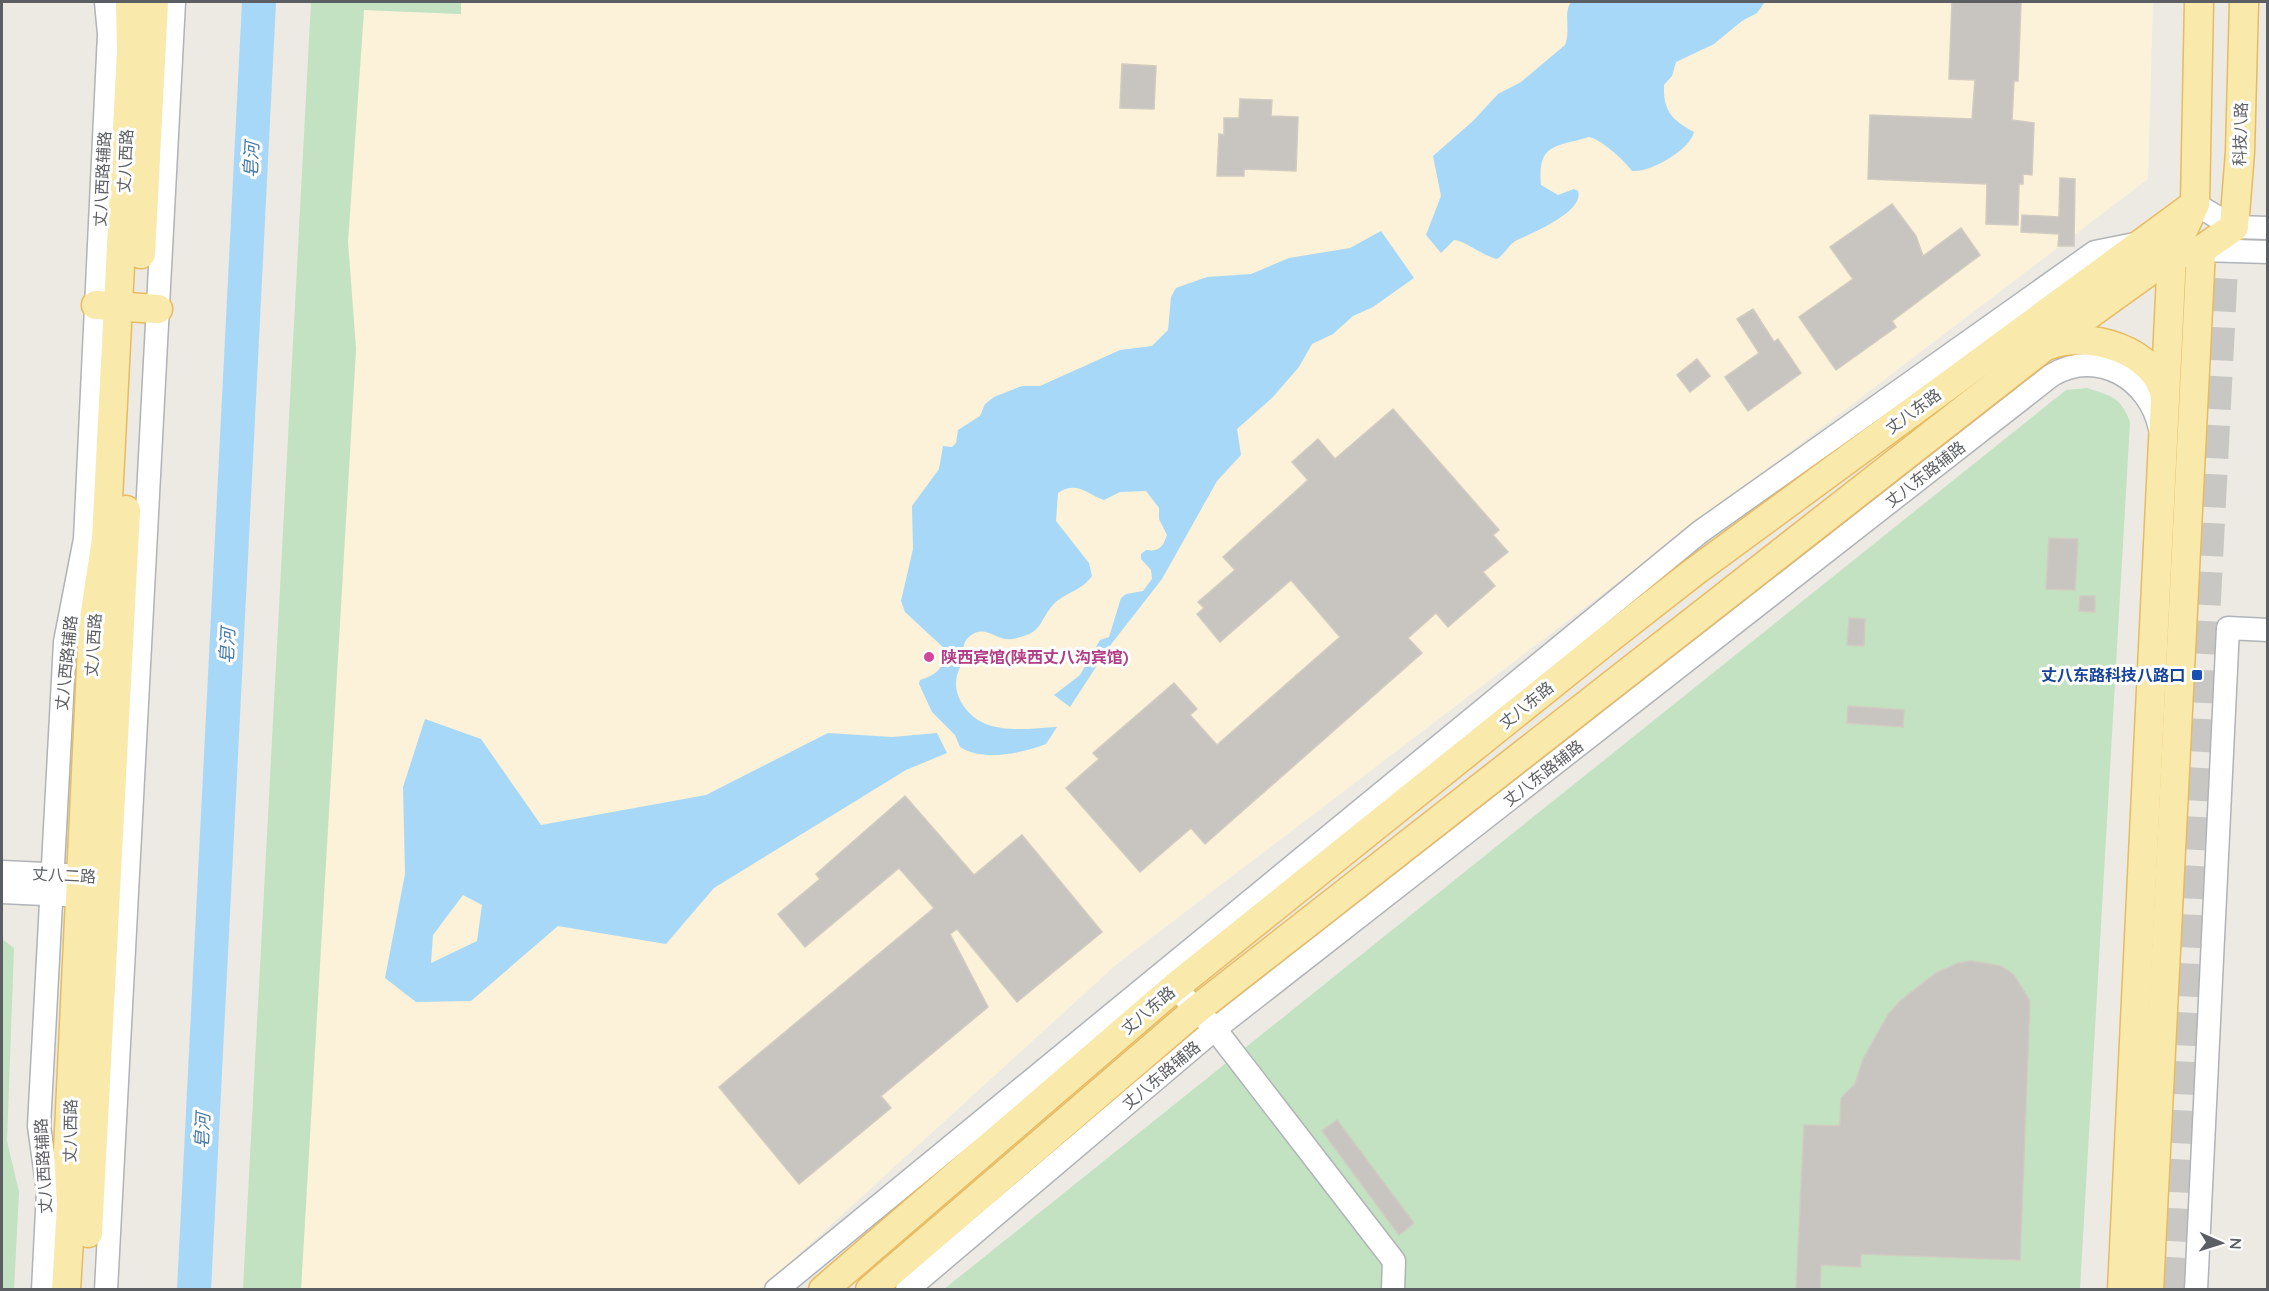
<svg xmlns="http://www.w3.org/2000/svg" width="2269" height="1291" viewBox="0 0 2269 1291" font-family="Quicksand,'Noto Sans SC',sans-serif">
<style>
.commercial{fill:#fbf2d9}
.green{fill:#c2e2c1}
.water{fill:#a7d8f8;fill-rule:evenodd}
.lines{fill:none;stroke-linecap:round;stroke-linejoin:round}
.river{stroke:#a7d8f8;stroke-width:34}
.building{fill:#c8c4c0;stroke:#d1cbc1;stroke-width:1.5}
.highway-tunnel{stroke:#c8c7c3;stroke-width:33;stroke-dasharray:33 16;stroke-linecap:butt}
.minor-casing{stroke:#b0b3b7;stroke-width:25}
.major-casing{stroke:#e7bb61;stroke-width:31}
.minor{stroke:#fff;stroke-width:22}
.major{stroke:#f9e9ab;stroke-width:28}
.hotel-dot{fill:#d1479c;stroke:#fff;stroke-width:2}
.transit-dot{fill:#1a4fb4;stroke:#fff;stroke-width:2}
.labels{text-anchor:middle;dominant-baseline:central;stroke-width:6;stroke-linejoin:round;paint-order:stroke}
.street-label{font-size:16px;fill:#5b5e62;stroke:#fff}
.hotel-label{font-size:16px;font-weight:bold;fill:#b23c85;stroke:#fff;text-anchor:start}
.transit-label{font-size:16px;font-weight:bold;fill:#164399;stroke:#fff;text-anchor:end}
.water-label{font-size:18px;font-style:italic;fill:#457aa9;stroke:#fff}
</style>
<rect width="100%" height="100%" fill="#eceae3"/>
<path class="commercial" d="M461 2H2153L2148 179 1117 964 800 1253 767 1289 301 1290 356 349 348 242 364 10 460 14Z"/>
<g class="green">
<path d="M311 2H461V14L364 10 348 242 356 349 301 1289H243Z"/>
<path d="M2087 388C2111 396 2121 397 2130 422L2080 1289 943 1290 2066 390Z"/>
<path d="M2 939 14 948 7 1141 19 1192 14 1290 2 1289Z"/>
</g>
<g class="water">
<path d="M1571 2H1765L1757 13 1742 21 1714 44 1676 62 1672 76 1664 85C1663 111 1672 120 1694 132 1690 150 1650 173 1632 171 1624 160 1602 140 1589 137 1556 147 1537 143 1541 185L1558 195 1574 189 1578 191C1585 211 1533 233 1517 240 1509 244 1505 254 1497 259 1483 256 1464 240 1454 240L1441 253 1426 235 1441 196 1433 156 1473 121 1498 94 1521 82 1565 45C1571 31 1563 13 1571 2Z"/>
<path d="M1381 231 1414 278 1373 307 1353 316 1333 334 1312 344 1299 367 1272 398 1237 429 1241 455 1217 481 1162 579 1109 647 1070 707 1054 695 1080 675 1100 640 1109 637 1121 598 1126 594 1143 591 1152 579 1151 570 1141 559V554L1146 550C1159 552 1163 547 1167 535L1159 519V508L1146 491 1120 492 1104 500C1087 494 1076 480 1058 493L1056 521 1089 563 1092 576C1082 591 1063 593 1052 606 1037 625 1043 633 1012 639 998 642 985 623 970 636 960 643 965 656 961 665 955 677 954 687 960 700 979 737 1022 729 1057 727L1046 744C1022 753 983 762 960 747L955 735 932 712 919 684 920 680C937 675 945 667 945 649L905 612 901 601 913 549 912 506 939 469 943 446 952 447 956 443 958 430 980 416 985 404 994 397 1022 386H1040L1120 350 1152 346 1168 330 1171 297 1176 288 1207 277 1251 274 1289 258 1350 248Z"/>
<path d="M425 719 481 739 541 825 706 795 828 733 892 737 937 733 947 753 906 770 714 888 666 944 558 926 471 1001 416 1002 385 978 405 874 403 787ZM463 895 482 905 477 941 431 963 433 935Z"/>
</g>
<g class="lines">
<path class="river" d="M194 1290 259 2"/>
</g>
<g class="building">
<path d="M1952 2H2021L2018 81H2014L2012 120 2034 123 2032 175 2023 174V184H2019L2018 225 1986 224 1987 184 1868 179 1870 115 1972 119 1975 80 1949 79Z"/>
<path d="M1122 64 1156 66 1154 109 1120 108Z"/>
<path d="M1240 99 1272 100 1271 116 1298 117 1296 171 1244 169V176H1217L1219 134 1224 135V118H1239Z"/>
<path d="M2060 178 2075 179 2074 246H2058L2059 234 2021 232 2022 215 2059 217Z"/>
<path d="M1892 204 1916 236 1923 256 1961 228 1980 255 1892 321 1896 327 1836 370 1799 317 1853 279 1830 247Z"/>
<path d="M1753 309 1774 342 1778 339 1801 373 1748 411 1725 377 1759 353 1737 319Z"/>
<path d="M1697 359 1710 376 1690 392 1677 375Z"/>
<path d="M1393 409 1499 530 1493 535 1508 552 1483 572 1495 586 1448 627 1436 613 1408 638 1422 653 1205 844 1191 828 1140 872 1066 788 1099 759 1093 753 1174 683 1197 709 1190 715 1217 745 1340 637 1291 580 1220 642 1197 614 1204 608 1198 602 1235 570 1223 557 1308 480 1292 462 1318 439 1335 459Z"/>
<path d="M2049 538 2078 539 2075 590 2046 589Z"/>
<path d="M2080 596H2095V612L2079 611Z"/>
<path d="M1849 618 1865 619 1864 646 1847 645Z"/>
<path d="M1848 706 1904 710 1903 727 1847 723Z"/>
<path d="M905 796 974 875 1022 835 1102 932 1017 1002 957 929 950 934 988 1007 881 1096 891 1108 799 1184 719 1087 934 908 899 868 805 947 778 914 820 879 816 874Z"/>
<path d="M1971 961 2001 966 2014 975 2030 1001 2020 1260 1861 1254V1267L1821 1265 1820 1290H1796L1804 1125 1840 1126 1841 1098 1855 1084 1863 1059 1888 1015 1900 1001 1936 973 1958 963Z"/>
<path d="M1337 1120 1414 1223 1399 1235 1322 1131Z"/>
</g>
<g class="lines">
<path class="highway-tunnel" d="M2169 1290 2224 219"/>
<defs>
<g id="minor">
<path d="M2195 204 2234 227 2268 228"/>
<path d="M2201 250 2268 252"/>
<path d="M2 872 66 875"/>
<path d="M2 892 66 895"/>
<path d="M1175 987 1215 1029 1394 1261 1393 1290"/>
<path d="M43 1290 48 1191 39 1126 65 642 85 539 109 34 106 2"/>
<path d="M106 1290 174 2"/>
<path d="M776 1290 1700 532 2095 252 2140 243"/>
<path d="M907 1290 1215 1029 2052 375C2098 348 2150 379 2160 429"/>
<path d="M2196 1290 2228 628 2268 630"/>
</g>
<g id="major">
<path d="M141 254 154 2"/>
<path d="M96 305 158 309"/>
<path d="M2049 345C2089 330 2156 350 2165 396"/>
<path d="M88 1233 126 510"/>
<path d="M66 1290 71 1205 68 1152 93 625 106 539 131 51 130 2"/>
<path d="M823 1290 1175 987 1611 637 1694 572 2195 204"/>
<path d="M870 1290 1196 1010 2044 347 2172 255 2201 250 2234 227 2240 152 2244 2"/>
<path d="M2122 1290 2172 255 2195 204 2199 2"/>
<path d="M2149 1290 2201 250"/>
</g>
</defs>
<use href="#minor" class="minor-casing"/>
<use href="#major" class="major-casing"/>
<use href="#minor" class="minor"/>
<use href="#major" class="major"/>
</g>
<circle class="hotel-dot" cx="929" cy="657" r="6"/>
<rect class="transit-dot" x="2191" y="669" width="12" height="12" rx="3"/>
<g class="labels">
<g class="street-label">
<text transform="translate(2240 134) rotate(-88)">科技八路</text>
<text transform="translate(125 161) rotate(-87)">丈八西路</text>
<text transform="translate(102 179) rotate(-87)">丈八西路辅路</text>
<text transform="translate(1913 411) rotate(-36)">丈八东路</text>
<text transform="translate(1925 474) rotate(-38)">丈八东路辅路</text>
<text transform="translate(93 645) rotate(-86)">丈八西路</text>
<text transform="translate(66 663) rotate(-84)">丈八西路辅路</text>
<text transform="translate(1526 705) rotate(-39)">丈八东路</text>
<text transform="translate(1543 773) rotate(-38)">丈八东路辅路</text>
<text transform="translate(64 875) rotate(3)">丈八二路</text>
<text transform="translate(1148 1010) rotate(-40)">丈八东路</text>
<text transform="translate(1161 1075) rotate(-40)">丈八东路辅路</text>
<text transform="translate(70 1131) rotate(-89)">丈八西路</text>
<text transform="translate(43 1166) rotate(-93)">丈八西路辅路</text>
</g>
<g class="hotel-label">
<text x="941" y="657">陕西宾馆(陕西丈八沟宾馆)</text>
</g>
<g class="transit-label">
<text x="2185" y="675">丈八东路科技八路口</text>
</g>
<g class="water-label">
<text transform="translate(251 160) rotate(-87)">皂河</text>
<text transform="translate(227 646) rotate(-87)">皂河</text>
<text transform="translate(202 1131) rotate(-87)">皂河</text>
</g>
</g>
<rect width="2269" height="1291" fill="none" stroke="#5b5e62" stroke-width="6"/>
<g transform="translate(2221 1243) rotate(93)" stroke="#ffffff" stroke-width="4.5" paint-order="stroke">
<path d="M0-4.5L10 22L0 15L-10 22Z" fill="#5b5e62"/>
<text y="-9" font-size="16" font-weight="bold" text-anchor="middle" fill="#5b5e62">N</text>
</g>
</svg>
